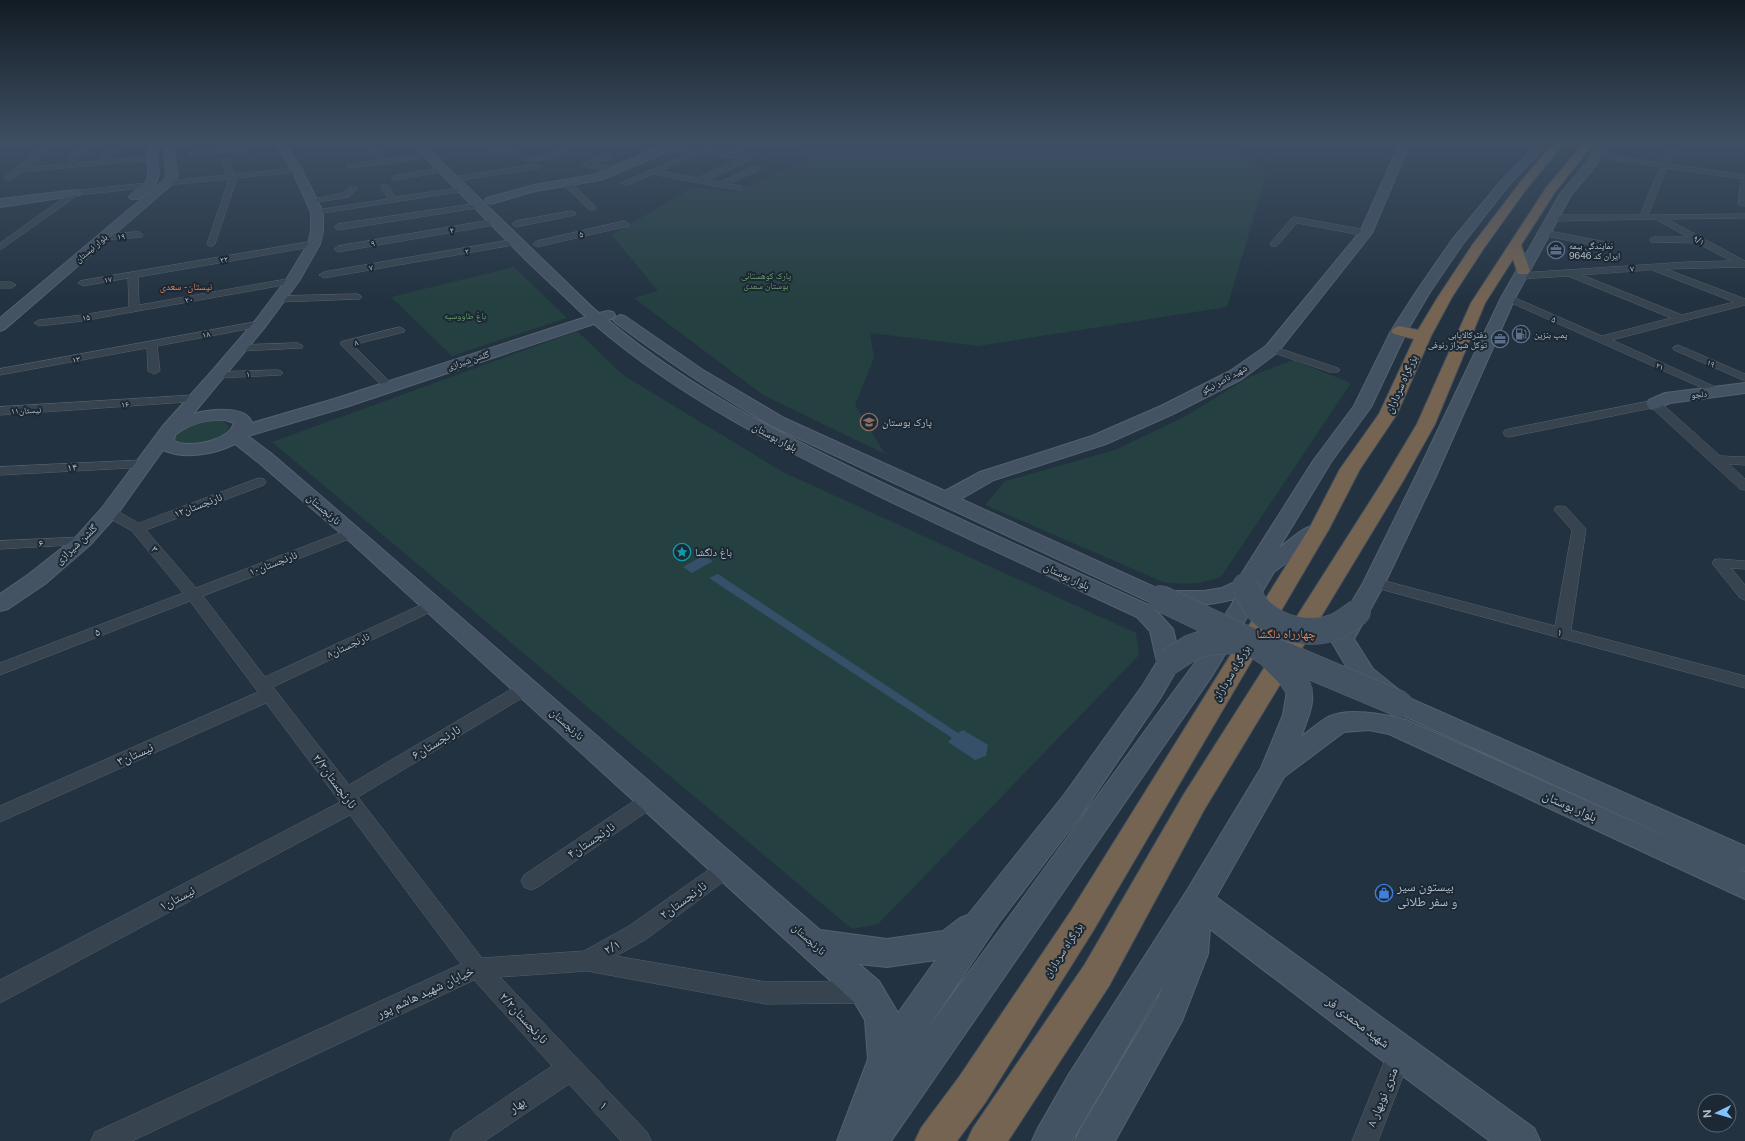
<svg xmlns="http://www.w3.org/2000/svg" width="1745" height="1141" viewBox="0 0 1745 1141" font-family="'Public Sans','Noto Naskh Arabic',sans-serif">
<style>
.green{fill:#254040}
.water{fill:#355068}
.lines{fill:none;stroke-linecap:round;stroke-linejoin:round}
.street-casing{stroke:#55616d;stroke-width:1}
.secondary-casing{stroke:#55616d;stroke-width:2}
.highway-casing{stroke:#424e5a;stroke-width:2}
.street{fill:#37444f;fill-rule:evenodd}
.secondary{fill:#445363;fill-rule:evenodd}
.highway{fill:#766453;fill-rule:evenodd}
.secondary-bridge-casing{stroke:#55616d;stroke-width:27;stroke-linecap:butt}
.secondary-bridge{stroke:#445363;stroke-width:26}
.labels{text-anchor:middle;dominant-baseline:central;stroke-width:4;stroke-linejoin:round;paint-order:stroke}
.far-street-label{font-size:9px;fill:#b3beca;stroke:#1c2934}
.far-poi-label{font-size:9px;fill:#b3beca;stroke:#1c2934;text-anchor:start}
.far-park-label{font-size:9px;fill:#689d6e;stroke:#1c2934}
.far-neighbourhood-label{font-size:10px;fill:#dc855c;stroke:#1c2934}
.street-label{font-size:11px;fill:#b3beca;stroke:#1c2934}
.poi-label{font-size:11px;fill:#b3beca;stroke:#1c2934;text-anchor:start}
.neighbourhood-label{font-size:12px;fill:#dc855c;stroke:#1c2934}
.near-street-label{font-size:13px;fill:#b3beca;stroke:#1c2934}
.near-poi-label{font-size:13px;fill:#b3beca;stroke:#1c2934;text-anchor:start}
</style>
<rect width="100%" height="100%" fill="#223240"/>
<g class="green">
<path d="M799 143H915L930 148 929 143H1232L1267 173 1227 307 978 346 870 333 874 358 855 405 885 454 763 395 634 298 658 291 612 235 693 187 733 192 808 160Z"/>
<path d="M514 267 567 318 452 356 391 297Z"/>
<path d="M577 331 623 375 783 472 1136 633 1139 655 878 924 852 929 272 442Z"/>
<path d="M1293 360 1351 383 1221 577C1201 584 1184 585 1163 582L985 505 1005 481 1115 450 1184 417 1251 376Z"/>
<path d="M208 420 223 421 229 426C224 442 187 450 175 440 175 426 198 423 208 420Z"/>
</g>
<g class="water">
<path d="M703 556 713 561 692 573 683 567Z"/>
<path d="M718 574 958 733 963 730 988 745 986 756 975 760 948 742 952 738 709 578Z"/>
</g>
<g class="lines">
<defs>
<g id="street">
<path d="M52 143H59L28 167 98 161 115 143H122L107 160 150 156 154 158 150 160 21 172 11 180H5V176Z"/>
<path d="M85 143H92L74 161H68V157Z"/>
<path d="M275 143H284V144L281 146 192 156 188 154 192 152Z"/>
<path d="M367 143H373L386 159 429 153 433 155 429 157 385 164 347 168V164H350L379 160Z"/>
<path d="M473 143C480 143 484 145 491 147 503 150 508 141 521 153L517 155 506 150 491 152 474 144Z"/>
<path d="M570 143H577L578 145 559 157 530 162 526 160 530 158 554 153 571 145Z"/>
<path d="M713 143H721L709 150 733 153 748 143H755L741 153 751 154V158L740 165 707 180 720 182 754 166H760V170L729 184 742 186V190L720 187 652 174 628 185H625L621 183 691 153 666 151 662 149 663 147 699 150ZM701 154 741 158 698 178 660 171Z"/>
<path d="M1671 143H1677L1669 164 1745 175V206H1742L1738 204 1741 181 1744 179 1667 168 1648 215 1745 214V218L1667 219 1745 261V267L1666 269 1745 299V305L1612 340 1722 390 1724 392 1722 394 1718 395 1505 300 1503 298 1505 296H1511L1602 336 1671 318 1568 276 1520 279 1515 276 1520 273 1687 262 1731 261 1697 243 1651 242 1650 240 1651 238 1654 237H1688L1655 219 1554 221 1550 218 1554 215H1640L1660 167 1596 157 1592 155 1596 153 1662 163ZM1652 270 1734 302 1682 315 1582 275Z"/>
<path d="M607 154H610V158L594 164 619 168V172L586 167 582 165Z"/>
<path d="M223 159H229L230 161 233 174 297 168 301 170 297 172 237 178 215 244 211 247 207 244 229 179 167 185 163 183 167 181 226 175 222 161Z"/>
<path d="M537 164 541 166 540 168 455 181 451 179 455 177Z"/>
<path d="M444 167H447V171L395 180 391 178 395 176Z"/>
<path d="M564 181H570L595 206V210H589L564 185Z"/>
<path d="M149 183 153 185 152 187 78 195 0 250V243L73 191Z"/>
<path d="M382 185H388L395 197 465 187 469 189 465 191 317 214 313 212 317 210 388 199 381 187Z"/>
<path d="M350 187H356L357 189 349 197 312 203 308 201 312 199 343 193Z"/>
<path d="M480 203 484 205 483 207 338 230 334 227 338 224Z"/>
<path d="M572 211 576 213 575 215 516 227 512 224 516 221Z"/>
<path d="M1295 217 1366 230 1370 233 1366 236 1297 223 1277 246H1271L1270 244 1271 242 1292 218Z"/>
<path d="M497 219 500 220 501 222 500 224 338 252 334 249 338 246Z"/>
<path d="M625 221 629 224 628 226 537 247 533 244 537 241Z"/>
<path d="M1544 230 1606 242 1610 245 1606 248 1541 235 1540 233Z"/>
<path d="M139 232 143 235 142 237 104 240 100 237 104 234Z"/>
<path d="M516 239 519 240 520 242 519 244 324 278 319 275 324 272Z"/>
<path d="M314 241 317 242 318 244 317 246 138 277 139 305 292 278 297 281 295 283 82 321 39 326 34 323 39 320 82 315 129 307 128 278 83 286 78 283 80 281Z"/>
<path d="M0 282H11L16 285 11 288H0Z"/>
<path d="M357 294 360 295 362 297 360 299 279 302 274 299 279 296Z"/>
<path d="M260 321 264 322 265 324 264 326 157 346 160 371 154 374 148 371 147 348 0 375V369Z"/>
<path d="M400 327 405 330 404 332 353 345 394 386 392 388H384L340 344 341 342Z"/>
<path d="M298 343 303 346 302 348 240 351 235 348 240 345Z"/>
<path d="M1678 345 1745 374V381L1674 350 1673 348Z"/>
<path d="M1272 346 1338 368 1340 370 1338 372H1330L1268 351 1267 349 1268 347Z"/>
<path d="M277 370 281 371 283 373 281 375 218 378 212 375 218 372Z"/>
<path d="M197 395 201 397 203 399 201 401 0 415V407Z"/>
<path d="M1655 400 1659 401 1720 456 1745 457V465L1729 464 1745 479V490L1740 489 1652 408 1509 437 1505 436 1503 433 1505 430 1509 429Z"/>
<path d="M143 460 148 461 149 464 148 467 0 475V467Z"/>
<path d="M259 478 264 479 266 482 264 485 146 530 196 588 347 530 352 529 357 530 359 533 357 536 203 596 265 677 427 602 433 600 439 602 441 605 439 608 273 687 349 785 520 684 526 682 532 684 535 688 532 692 358 797 482 958 584 951 629 926 721 861 728 859 735 861 738 867 735 873 645 940 616 956 766 982 862 981 870 985 873 992 870 999 862 1003 766 1004 587 971 500 977 647 1132 651 1141H621L569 1084 485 1141H450L454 1132 552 1066 474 980 132 1141H91L95 1132 461 964 350 815 0 1003V980L340 802 266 703 0 822V806L258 692 190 601 0 675V663L183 593 132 531 104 515 102 512 104 509H114L138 523Z"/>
<path d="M1561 506 1566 507 1586 529 1571 630 1745 676V688L1369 586 1366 583 1369 580 1374 578 1555 626 1572 530 1554 510 1556 507Z"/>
<path d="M83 537 88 538 90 541 88 544 0 549V541Z"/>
<path d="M1719 559 1745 561V569L1731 568 1745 585V600L1740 598 1712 563 1714 560Z"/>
<path d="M651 792 658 794 661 799 658 804 538 887 531 890 524 887 521 881 524 875 644 794Z"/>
<path d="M1400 1041 1409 1045 1412 1053 1378 1141H1352L1391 1045Z"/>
</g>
<g id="secondary">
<path d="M153 143H163L156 153 159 173 157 181 152 189 139 199H131L129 197C134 190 144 187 147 179 152 164 139 158 153 143Z"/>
<path d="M169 143H179L174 153 178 175 171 185 5 329 0 331V318L163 181 166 175 164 153Z"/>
<path d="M275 143H285L302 170 323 212V231L320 244 299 281 265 327 193 414C207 410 247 404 252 423L334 399 586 317 525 259 411 143H422L593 308 599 313 608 311 613 312 615 315 613 318 608 320C693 392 793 440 893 488 980 528 1066 568 1153 607L1173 629 1181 662 1161 697 1084 811 998 924 928 1028 1194 664 1235 599C1211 605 1176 609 1152 603L772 426C717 395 666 360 616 323L613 320 616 317 621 315 626 317 703 370 784 418 945 491 980 472 1092 436 1161 406 1230 371 1266 346 1360 232 1400 143H1410L1372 233 1278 352 1242 379 1173 414 1106 444 994 480 961 499 1163 591H1204L1222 588 1237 581 1313 461 1354 406 1391 331 1416 292 1452 240 1501 181 1538 143H1548L1509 185 1462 245 1430 292 1407 331 1371 407 1331 462 1279 548C1293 538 1309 520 1326 525L1329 529 1326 533 1274 572 1212 676 891 1141H837L868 1059 865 1020 855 1003 345 537 258 462 235 444C215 454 185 460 163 450L116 516 90 545 45 584 8 609 0 611V594L29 574 76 537 102 508 162 427 212 371 255 321 286 280 308 244 311 231V212L292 170ZM594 324C680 398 780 448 881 497 966 538 1051 577 1137 617L1150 631 1157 662 1143 685 1064 795 968 915 960 918 943 931 887 939 820 930 359 529 272 454 248 436 346 407ZM225 420 234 423C228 441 189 449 174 441L175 435C189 424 207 419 225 420ZM936 960 898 1013 879 981 859 964 887 967Z"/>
<path d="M670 143H682L670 151 600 180 535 191 491 204 487 202 485 200 487 198 534 185 593 175Z"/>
<path d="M1603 143H1613L1601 156 1596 165 1571 195 1515 298 1435 478 1385 583 1354 639 1373 669 1409 698 1745 846V871L1738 869 1745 872V899L1389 734 1369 730 1344 732 1284 777 1216 897 1534 1128 1540 1141H1490L1388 1065 1210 929 1208 954 1182 1021 1115 1141H1075L1081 1128 1157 1001 1163 986 1072 1141H1032L1038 1128 1069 1074 1186 892 1261 768 1283 715 1287 691 1291 685 1300 682 1309 685C1318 699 1306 722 1301 737 1310 730 1319 722 1328 717 1347 707 1385 714 1404 719L1692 848 1391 710 1355 681 1330 639 1363 583 1415 478 1501 298 1560 194 1587 162 1592 153Z"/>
<path d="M76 190 80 191 82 193 80 195 0 207V199Z"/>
<path d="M1745 383V393L1670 403 1655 409 1649 408 1646 404 1649 400 1665 393Z"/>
</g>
<g id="highway">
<path d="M1553 143H1564L1527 188 1484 248 1452 297 1431 336 1397 414 1360 469 1329 529 1093 931 985 1103 957 1141H915L921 1128 959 1077 1071 911 1309 529 1340 469 1379 414 1414 339 1394 334 1391 331 1394 328 1399 326 1418 330 1438 297 1473 244 1519 184Z"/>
<path d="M1584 143H1594L1555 192 1521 245 1530 271 1528 274H1518L1513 259 1485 303 1435 424 1403 481 1204 810 1109 986 1008 1141H967L973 1128 1085 964 1184 794 1383 481 1417 424 1471 303 1546 188Z"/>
</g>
</defs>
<use href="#street" class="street-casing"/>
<use href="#secondary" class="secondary-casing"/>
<use href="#highway" class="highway-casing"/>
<use href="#street" class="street"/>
<use href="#secondary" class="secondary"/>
<use href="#highway" class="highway"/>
<defs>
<g id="secondary-bridge">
<path d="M1245 586C1249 595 1253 603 1259 610 1279 630 1311 637 1337 626 1345 622 1351 617 1358 612"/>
<path d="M1160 598 1248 640 1400 704"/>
<path d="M1169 662 1190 648 1207 642 1248 640 1269 654 1289 674 1300 691"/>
</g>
</defs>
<use href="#secondary-bridge" class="secondary-bridge-casing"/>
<use href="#secondary-bridge" class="secondary-bridge"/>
</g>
<linearGradient id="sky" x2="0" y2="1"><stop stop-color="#131c23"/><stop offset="0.47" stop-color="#3e4f64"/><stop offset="1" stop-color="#3e4f64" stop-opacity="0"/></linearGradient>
<rect width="1745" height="302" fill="url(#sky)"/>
<defs>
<symbol id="office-ring" viewBox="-11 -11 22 22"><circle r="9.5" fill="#1c2934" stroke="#5c6f8a" stroke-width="1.5"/><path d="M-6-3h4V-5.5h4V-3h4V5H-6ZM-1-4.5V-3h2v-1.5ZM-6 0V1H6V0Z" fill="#5c6f8a"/></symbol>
<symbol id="fuel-ring" viewBox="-11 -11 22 22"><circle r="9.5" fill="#1c2934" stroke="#5c6f8a" stroke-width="1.5"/><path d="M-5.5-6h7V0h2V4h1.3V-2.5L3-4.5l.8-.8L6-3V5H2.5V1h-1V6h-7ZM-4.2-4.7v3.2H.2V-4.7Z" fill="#5c6f8a"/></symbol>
<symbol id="school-ring" viewBox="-11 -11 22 22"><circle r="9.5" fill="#1c2934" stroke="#8d6e63" stroke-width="1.5"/><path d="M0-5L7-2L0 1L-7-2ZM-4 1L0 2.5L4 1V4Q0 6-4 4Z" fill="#8d6e63"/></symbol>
<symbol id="sight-ring" viewBox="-11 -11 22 22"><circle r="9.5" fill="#1c2934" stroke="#0f9aa8" stroke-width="1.5"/><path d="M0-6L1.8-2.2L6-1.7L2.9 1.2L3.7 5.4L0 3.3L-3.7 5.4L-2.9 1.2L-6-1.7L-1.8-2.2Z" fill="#0f9aa8"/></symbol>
<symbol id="shop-ring" viewBox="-11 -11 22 22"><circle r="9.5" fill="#1c2934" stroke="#3f7fe0" stroke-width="1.5"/><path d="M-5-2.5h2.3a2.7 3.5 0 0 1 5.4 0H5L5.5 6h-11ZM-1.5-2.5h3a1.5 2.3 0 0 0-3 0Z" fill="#3f7fe0"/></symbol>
</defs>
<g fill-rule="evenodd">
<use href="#office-ring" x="1546" y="240" width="20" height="20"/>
<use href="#fuel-ring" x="1511" y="324" width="20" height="20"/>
<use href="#office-ring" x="1490" y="329" width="20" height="20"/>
<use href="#school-ring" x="859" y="412" width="20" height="20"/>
<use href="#sight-ring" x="672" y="542" width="20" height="20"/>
<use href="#shop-ring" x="1374" y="883" width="20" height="20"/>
</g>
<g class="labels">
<g class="far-street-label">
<text transform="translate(452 230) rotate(-10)">۴</text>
<text transform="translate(581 234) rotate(-13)">۵</text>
<text transform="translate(121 236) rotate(-3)">۱۹</text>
<text transform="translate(1699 240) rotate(29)">۹/۱</text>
<text transform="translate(373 243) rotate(-10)">۹</text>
<text transform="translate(91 248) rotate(-40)">بلوار نیستان</text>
<text transform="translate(467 251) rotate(-10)">۲</text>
<text transform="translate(224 259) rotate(-10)">۲۲</text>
<text transform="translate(371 267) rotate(-10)">۷</text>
<text transform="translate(1632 268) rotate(-4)">۷</text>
<text transform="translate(108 279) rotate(-10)">۱۷</text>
<text transform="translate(189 299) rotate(-10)">۲۰</text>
<text transform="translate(86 317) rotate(-9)">۱۵</text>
<text transform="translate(1554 319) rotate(24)">۵</text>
<text transform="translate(206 334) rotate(-11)">۱۸</text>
<text transform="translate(356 342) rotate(-14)">۸</text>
<text transform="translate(76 359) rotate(-11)">۱۳</text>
<text transform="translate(468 360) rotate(-18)">گلشن شیرازی</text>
<text transform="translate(1711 363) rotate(24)">۱۹</text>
<text transform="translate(1660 366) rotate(24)">۲۱</text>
<text transform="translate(248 374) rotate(-3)">۱</text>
<text transform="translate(1224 379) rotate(-29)">شهید ناصر نیکو</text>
<text transform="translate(1699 394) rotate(-6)">دلجو</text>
<text transform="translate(125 404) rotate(-4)">۱۶</text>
<text transform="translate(26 410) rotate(-3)">۱۱نیستان</text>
</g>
<g class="far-poi-label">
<text x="1569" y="245">نمایندگی بیمه<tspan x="1569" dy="10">ایران کد 9646</tspan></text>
<text x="1487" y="334" text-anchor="end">دفترکالایابی<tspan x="1487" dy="10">توکل شیراز رئوفی</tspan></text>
<text x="1534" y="334">پمپ بنزین</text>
</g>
<g class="far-park-label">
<text x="766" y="275">پارک کوهستانی<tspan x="766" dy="10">بوستان سعدی</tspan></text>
<text x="465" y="315">باغ طاووسیه</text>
</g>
<g class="far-neighbourhood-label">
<text x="186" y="286">نیستان - سعدی</text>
</g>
<g class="street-label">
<text transform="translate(1401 384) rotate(-66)">بزرگراه سرداران</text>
<text transform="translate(775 437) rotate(28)">بلوار بوستان</text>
<text transform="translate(72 467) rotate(-3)">۱۴</text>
<text transform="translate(198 505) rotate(-21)">۱۲نارنجستان</text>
<text transform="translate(324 509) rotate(41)">نارنجستان</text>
<text transform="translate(41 543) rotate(-3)">۶</text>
<text transform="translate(76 544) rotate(-43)">گلشن شیرازی</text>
<text transform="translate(155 549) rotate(49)">۳</text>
<text transform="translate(273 563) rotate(-21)">۱۰نارنجستان</text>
<text transform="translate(1067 576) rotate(25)">بلوار بوستان</text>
<text transform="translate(97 632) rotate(-21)">۵</text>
<text transform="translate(1560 632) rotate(15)">۱</text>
<text transform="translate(348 645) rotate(-25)">۸نارنجستان</text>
<text transform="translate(1231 673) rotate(-59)">بزرگراه سرداران</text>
<text transform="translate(567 724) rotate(42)">نارنجستان</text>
<text transform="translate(809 939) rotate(42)">نارنجستان</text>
<text transform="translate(1063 950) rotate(-57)">بزرگراه سرداران</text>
</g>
<g class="poi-label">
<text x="882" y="422">پارک بوستان</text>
<text x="695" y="552">باغ دلگشا</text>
</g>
<g class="neighbourhood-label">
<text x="1286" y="634">چهارراه دلگشا</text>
</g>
<g class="near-street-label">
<text transform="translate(436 742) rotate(-31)">۶نارنجستان</text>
<text transform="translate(135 754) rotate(-24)">۳نیستان</text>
<text transform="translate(335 781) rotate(53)">۲/۳نارنجستان</text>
<text transform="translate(1570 806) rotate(24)">بلوار بوستان</text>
<text transform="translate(591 840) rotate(-34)">۴نارنجستان</text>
<text transform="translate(177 898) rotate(-28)">۱نیستان</text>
<text transform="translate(683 900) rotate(-36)">۲نارنجستان</text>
<text transform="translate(612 947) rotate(-29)">۲/۱</text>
<text transform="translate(425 992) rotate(-25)">خیابان شهید هاشم پور</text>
<text transform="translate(524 1018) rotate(47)">۲/۲نارنجستان</text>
<text transform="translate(1358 1022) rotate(37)">شهید محمدی فر</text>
<text transform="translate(1382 1097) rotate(-68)">۸ متری نوبهار</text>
<text transform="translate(517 1105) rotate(-34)">بهار</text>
<text transform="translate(604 1105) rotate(47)">۱</text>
</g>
<g class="near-poi-label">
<text x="1397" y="886">بیستون سیر<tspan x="1397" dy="15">و سفر طلائی</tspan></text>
</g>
</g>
<g transform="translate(1717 1113) rotate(265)"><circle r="19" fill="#1c2934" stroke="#586570"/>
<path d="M0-3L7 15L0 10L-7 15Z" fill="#83c1ff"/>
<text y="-6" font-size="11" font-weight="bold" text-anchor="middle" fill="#b3beca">N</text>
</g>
</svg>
